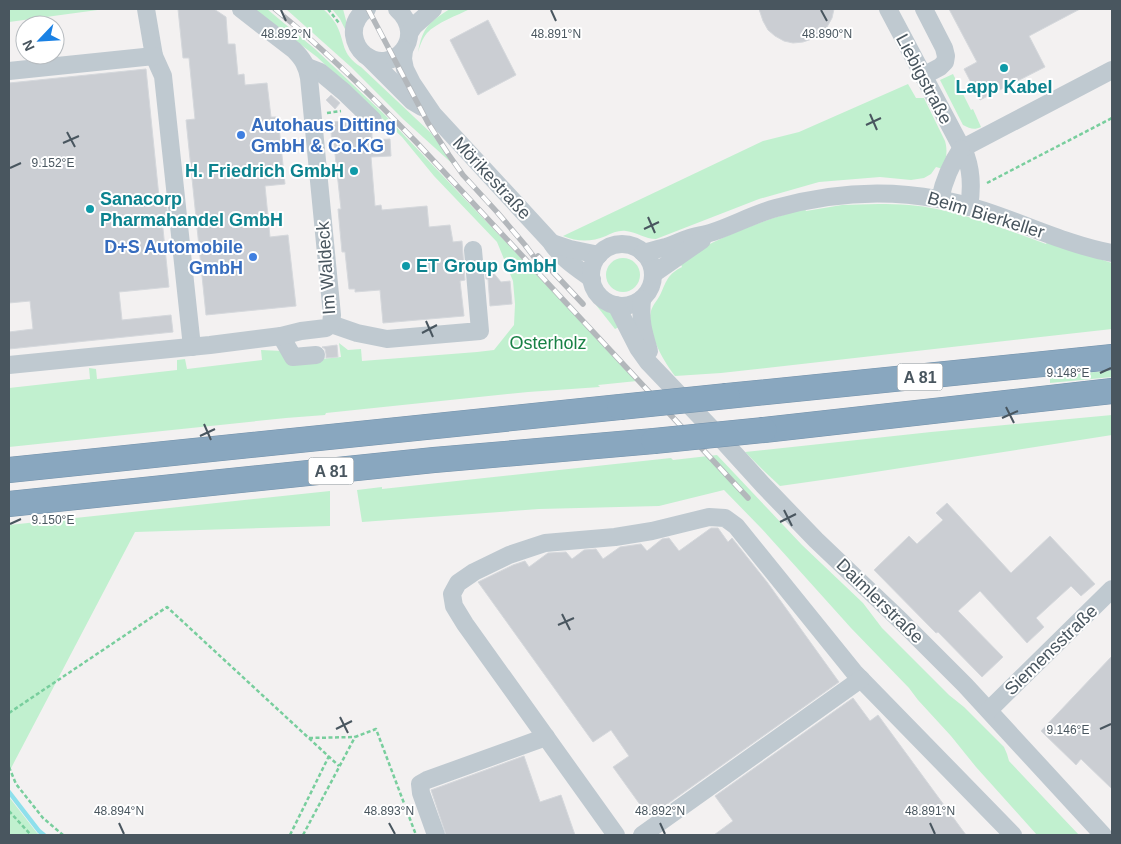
<svg xmlns="http://www.w3.org/2000/svg" width="1121" height="844" viewBox="0 0 1121 844" font-family="Arial,sans-serif">
<style>
.green{fill:#c1f0cf}
.lines{fill:none;stroke-linecap:round;stroke-linejoin:round}
.stream{stroke:#8ee0ec;stroke-width:4.5}
.building{fill:#cbced3;stroke:#d5d8dc}
.highway-casing{stroke:#7492ab;stroke-width:26}
.path{stroke:#78ce9d;stroke-width:2.5;stroke-dasharray:4 2.5;stroke-linecap:butt}
.minor{stroke:#bfc9d0;stroke-width:18}
.highway{stroke:#89a7bf;stroke-width:25}
.rail-casing{stroke:#b3b7bb;stroke-width:5.5}
.rail{stroke:#fff;stroke-width:4;stroke-dasharray:11;stroke-linecap:butt}
.highway-bridge-casing{stroke:#7492ab;stroke-width:26;stroke-linecap:butt}
.highway-bridge{stroke:#89a7bf;stroke-width:25}
.ticks{fill:none;stroke:#49565f;stroke-width:2}
.culture-dot{fill:#0f9aa8;stroke:#fff;stroke-width:2}
.shop-dot{fill:#3f7fe0;stroke:#fff;stroke-width:2}
.labels{text-anchor:middle;dominant-baseline:central;stroke-width:4;stroke-linejoin:round;paint-order:stroke}
.shield{fill:#fff;stroke:#80898f;stroke-width:1}
.shield-label{font-size:16px;font-weight:bold;fill:#49565f}
.street-label{font-size:18px;fill:#49565f;stroke:#fff}
.culture-label{font-size:18px;font-weight:bold;fill:#0d838f;stroke:#fff;text-anchor:start}
.shop-label{font-size:18px;font-weight:bold;fill:#366cbe;stroke:#fff;text-anchor:start}
.park-label{font-size:18px;fill:#188145;stroke:#fff}
.ticks-label{font-size:12px;text-anchor:middle;fill:#49565f;stroke:#fff;stroke-width:4;stroke-linejoin:round;paint-order:stroke}
</style>
<rect width="100%" height="100%" fill="#f3f1f1"/>
<g class="green">
<path d="M9 9H105L9 22Z"/>
<path d="M254 9H267L315 49 384 114 520 257 631 376H632L637 381 598 385 600 387 528 392 326 413 325 415 286 418 9 447V388L90 379 89 368 96 369 97 379 177 370V360L185 359 187 369 262 360 261 350 282 351 292 362 341 357 339 343 348 350 361 349 362 361 477 352 494 350 514 325 515 304 513 281 497 242 434 176 402 137 317 57Z"/>
<path d="M286 9H323C328 13 332 18 336 24 346 43 340 53 361 67L431 133 456 167 403 119 351 67Z"/>
<path d="M332 9H343L347 24 346 31 340 19Z"/>
<path d="M450 9H470C458 15 436 23 427 33 422 39 420 46 418 52 423 27 429 22 450 9Z"/>
<path d="M953 74 971 110 973 109 981 127C975 130 970 129 963 125L940 80Z"/>
<path d="M908 84 916 98H924L945 141C948 151 946 159 943 169L936 167 931 174 924 178 911 180 880 177 819 182 759 199 656 239C645 239 637 232 626 231 619 230 612 233 606 236 591 242 578 242 563 236L763 141 799 132Z"/>
<path d="M878 204C888 204 898 204 909 205 956 209 1001 228 1046 244L1047 242 1112 263V329L721 373 675 376C663 360 646 332 651 311 653 304 658 300 661 293 667 280 668 274 682 267L679 260C719 238 760 220 805 209L806 211 842 205Z"/>
<circle cx="623" cy="275" r="17"/>
<path d="M599 304 609 311 621 326 615 329 596 305Z"/>
<path d="M1112 370V377L1050 383V377Z"/>
<path d="M1112 415V435L843 477 780 486 764 471 745 452 931 432Z"/>
<path d="M717 455 802 545 863 603 882 628 949 695 964 707 1004 747 1007 754 1009 761 1079 835H1037L976 767 951 736 918 700 909 688 851 628 761 528 724 490 659 506 539 509 362 522 357 490 382 487V489L671 458 673 460Z"/>
<path d="M330 491V526L135 532 9 772V525Z"/>
<path d="M9 797 37 833 40 835H9Z"/>
</g>
<g class="lines">
<path class="stream" d="M9 792 39 831 44 835"/>
</g>
<g class="building">
<path d="M178 9H214L226 17 228 44H235L238 75 244 74 245 85 267 83 271 117H278L285 184 265 186 270 237 288 235 296 306 206 315 186 120 195 119 189 58H183Z"/>
<path d="M759 9H834L832 18 827 27 821 34 812 39 803 42 793 43 784 41 775 36 768 30 763 21Z"/>
<path d="M949 9H1080L1029 36 1045 67 980 100 964 69 977 62Z"/>
<path d="M488 20 516 75 478 95 450 40Z"/>
<path d="M146 69 159 197 166 199 168 218 162 219 169 287 119 292 122 320 171 315 173 332 9 349V332L33 329 30 301 9 303V83Z"/>
<path d="M331 95 340 103 335 109 326 100Z"/>
<path d="M345 121 346 123 359 121 372 131V140L390 139 391 156 371 157 375 206 381 205 382 210 427 206 429 227 450 225 453 242 462 241 465 280 460 281 464 316 383 323 380 290 355 292V289H349L345 252H342L338 209H341L334 145 332 143 330 122Z"/>
<path d="M487 265 501 282 510 281 512 304 490 306 488 279H486L485 268 487 266Z"/>
<path d="M337 345 338 357 326 358V354L325 349 322 347Z"/>
<path d="M947 503 1011 573 1050 536 1095 584 1081 596 1071 586 1036 618 1044 627 1027 643 980 591 958 611 1003 657 982 677 938 632 936 633 874 570 909 536 917 544 943 520 936 513Z"/>
<path d="M711 528H718L728 542 732 538 767 582 839 682 649 817 613 767 629 756 611 730 593 742 478 582 513 565 525 561 529 567 548 553 566 552 572 559 584 550 596 549 603 559 620 547 641 544 647 551 662 539 669 538 679 551Z"/>
<path d="M1112 656V789L1081 759 1076 765 1041 731Z"/>
<path d="M853 698 870 721 878 715 966 835H714L733 821 715 796Z"/>
<path d="M524 756 540 802 561 795 575 835H446L431 790Z"/>
</g>
<g class="lines">
<defs>
<g id="highway">
<path d="M727 396 1112 357"/>
<path d="M764 430 1112 391"/>
<path d="M9 470 620 407"/>
<path d="M9 504 434 460 654 441"/>
</g>
</defs>
<use href="#highway" class="highway-casing"/>
<g class="path">
<path d="M328 9 339 23"/>
<path d="M327 113 341 111"/>
<path d="M987 183 1112 118"/>
<path d="M9 713 167 607 339 766"/>
<path d="M309 738 355 737"/>
<path d="M9 767 16 784 43 818 63 835"/>
<path d="M9 811 31 835"/>
<path d="M290 835 329 756"/>
<path d="M303 835 355 737 376 729 416 835"/>
</g>
<g class="minor">
<path d="M146 9 154 56 163 76 192 347"/>
<path d="M367 9C358 15 353 24 354 35 355 43 359 50 365 55 393 76 428 37 397 9"/>
<path d="M888 9 966 156C972 173 972 189 969 207"/>
<path d="M410 32 414 26 433 9"/>
<path d="M404 50 403 59 405 69 412 83 433 114 551 242C562 259 577 268 592 279"/>
<path d="M368 57 412 101 422 107"/>
<path d="M307 67 320 72 344 92 373 120"/>
<path d="M9 71 154 56"/>
<path d="M923 76 940 67 945 62 946 56 944 48 924 9"/>
<path d="M961 149 1112 70"/>
<path d="M940 199C944 180 951 164 961 149"/>
<path d="M552 243 570 249 599 255"/>
<circle cx="622" cy="275" r="31"/>
<path d="M643 253C651 251 658 249 666 247 673 245 680 241 687 239 695 236 704 235 713 232 734 225 754 214 776 208 829 193 884 189 938 199 998 209 1053 242 1112 253"/>
<path d="M653 274 702 240"/>
<path d="M642 299C640 321 643 331 649 351"/>
<path d="M616 305 638 348 648 362 714 431 763 485 816 540 901 621 965 685 1103 835"/>
<path d="M331 324 357 333 387 339 480 331 473 250"/>
<path d="M281 336 293 357 316 355"/>
<path d="M9 365 210 345 281 336 301 331 326 328 331 324 332 315 309 78C307 66 303 59 294 50L241 9"/>
<path d="M989 710 1112 589"/>
<path d="M436 835 421 793 420 784 427 780 546 737"/>
<path d="M616 835 465 624 454 606 452 594 458 583 474 572 509 555 545 543 615 537 652 531 709 517 725 518 736 526 854 672 1013 835"/>
<path d="M642 835 861 679"/>
</g>
<use href="#highway" class="highway"/>
<defs>
<g id="rail">
<path d="M275 9C326 51 373 97 418 144L748 498"/>
<path d="M368 9 428 123 449 155 463 175 497 212 525 245 540 265"/>
<path d="M538 256 583 304"/>
</g>
</defs>
<use href="#rail" class="rail-casing"/>
<use href="#rail" class="rail"/>
<defs>
<g id="highway-bridge">
<path d="M620 407 727 396"/>
<path d="M654 441 764 430"/>
</g>
</defs>
<use href="#highway-bridge" class="highway-bridge-casing"/>
<use href="#highway-bridge" class="highway-bridge"/>
</g>
<path class="ticks" d="M281 10 286 21M551 10 556 21M821 10 827 21M870 114 877 130M866 125 881 118M67 132 75 147M63 143 79 136M10 168 21 163M648 217 655 233M644 229 659 222M426 321 433 337M422 333 437 325M1100 373 1111 368M1006 407 1014 423M1002 418 1018 411M204 424 211 440M200 436 215 429M784 510 792 526M780 522 796 514M10 524 21 519M562 614 570 630M558 625 574 618M340 717 348 733M336 729 352 721M1100 729 1111 724M119 823 124 834M389 823 395 834M660 823 665 834M930 823 935 834"/>
<g class="culture-dot">
<circle cx="1004" cy="68" r="5"/>
<circle cx="354" cy="171" r="5"/>
<circle cx="90" cy="209" r="5"/>
<circle cx="406" cy="266" r="5"/>
</g>
<g class="shop-dot">
<circle cx="241" cy="135" r="5"/>
<circle cx="253" cy="257" r="5"/>
</g>
<g class="labels">
<g class="shield">
<rect x="897.5" y="363.5" width="45" height="27" rx="4"/>
<rect x="308.5" y="457.5" width="45" height="27" rx="4"/>
</g>
<g class="shield-label">
<text x="920" y="377">A 81</text>
<text x="331" y="471">A 81</text>
</g>
<g class="street-label">
<text transform="translate(924 79) rotate(62)">Liebigstraße</text>
<text transform="translate(492 178) rotate(47)">Mörikestraße</text>
<text transform="translate(986 215) rotate(17)">Beim Bierkeller</text>
<text transform="translate(326 268) rotate(-94)">Im Waldeck</text>
<text transform="translate(880 601) rotate(44)">Daimlerstraße</text>
<text transform="translate(1051 650) rotate(-44)">Siemensstraße</text>
</g>
<g class="culture-label">
<text x="1004" y="87" text-anchor="middle">Lapp Kabel</text>
<text x="344" y="171" text-anchor="end">H. Friedrich GmbH</text>
<text x="100" y="199">Sanacorp<tspan x="100" dy="21">Pharmahandel GmbH</tspan></text>
<text x="416" y="266">ET Group GmbH</text>
</g>
<g class="shop-label">
<text x="251" y="125">Autohaus Ditting<tspan x="251" dy="21">GmbH &amp; Co.KG</tspan></text>
<text x="243" y="247" text-anchor="end">D+S Automobile<tspan x="243" dy="21">GmbH</tspan></text>
</g>
<g class="park-label">
<text x="548" y="343">Osterholz</text>
</g>
</g>
<g class="ticks-label">
<text x="286" y="38">48.892°N</text>
<text x="556" y="38">48.891°N</text>
<text x="827" y="38">48.890°N</text>
<text x="53" y="167">9.152°E</text>
<text x="1068" y="377">9.148°E</text>
<text x="53" y="524">9.150°E</text>
<text x="1068" y="734">9.146°E</text>
<text x="119" y="815">48.894°N</text>
<text x="389" y="815">48.893°N</text>
<text x="660" y="815">48.892°N</text>
<text x="930" y="815">48.891°N</text>
</g>
<rect width="1121" height="844" fill="none" stroke="#49565f" stroke-width="20"/>
<g transform="translate(40 40) rotate(245)"><circle r="24" fill="#ffffff" stroke="#b6bbbf"/>
<path d="M0-4L9 19L0 12L-9 19Z" fill="#1a81e4"/>
<text y="-8" font-size="14" font-weight="bold" text-anchor="middle" fill="#49565f">N</text>
</g>
</svg>
